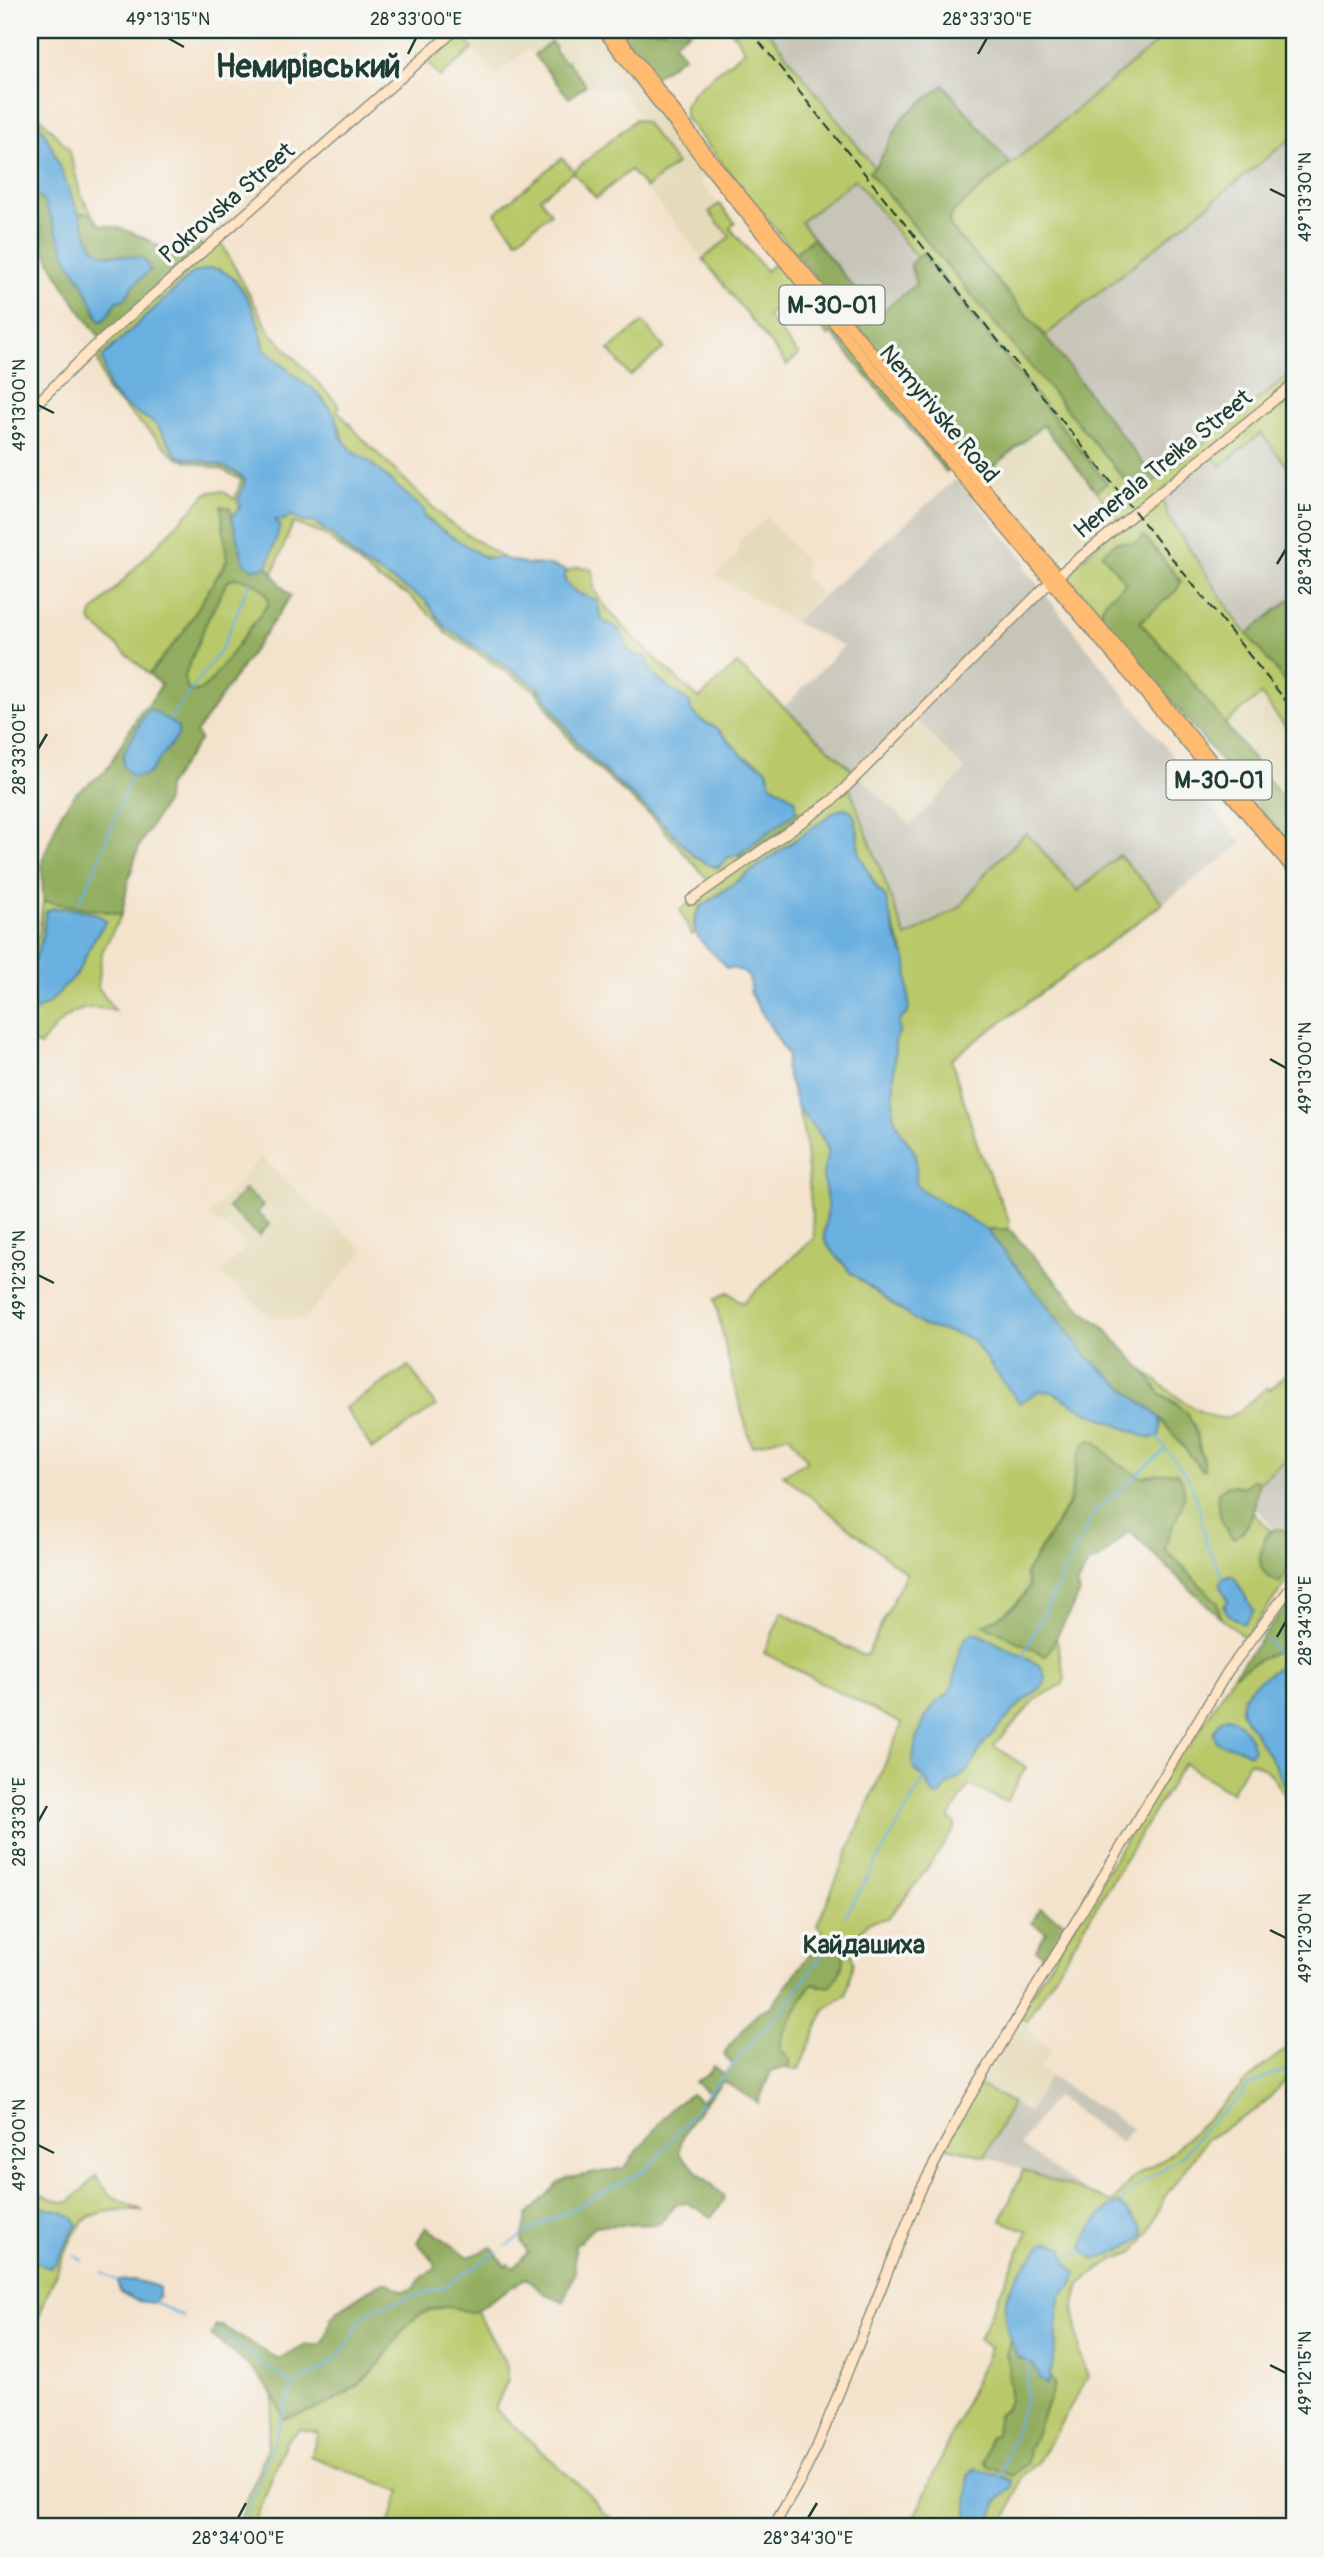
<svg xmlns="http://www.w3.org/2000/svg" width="1324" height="2557" viewBox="0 0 1324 2557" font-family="Pangolin,sans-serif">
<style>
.built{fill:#e5dbba}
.industrial{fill:#c7c5b8;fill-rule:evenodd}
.green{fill:#b9c96b;stroke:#6c8350;stroke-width:2}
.forest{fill:#92ad5f;stroke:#58754a;stroke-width:2;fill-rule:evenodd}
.water{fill:#6ab0e0;stroke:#44768a;stroke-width:2}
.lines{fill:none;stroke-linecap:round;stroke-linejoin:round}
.stream{stroke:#6ab0e0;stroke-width:2}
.secondary-casing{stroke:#8a9080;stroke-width:12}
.primary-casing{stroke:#8a9080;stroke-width:13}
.secondary{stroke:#ffe4c6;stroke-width:9}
.primary{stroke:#ffbb71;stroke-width:10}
.rail{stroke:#1f3d34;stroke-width:2;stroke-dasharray:10 5;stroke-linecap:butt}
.ticks{fill:none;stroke:#1f3d34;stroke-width:2.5}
.labels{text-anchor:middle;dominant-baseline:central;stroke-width:7;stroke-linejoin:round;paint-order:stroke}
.shield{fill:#f6f6f2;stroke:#60746d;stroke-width:2}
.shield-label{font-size:23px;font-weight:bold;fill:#1f3d34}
.street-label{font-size:24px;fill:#1f3d34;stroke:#f6f6f2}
.neighbourhood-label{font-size:26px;font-weight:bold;fill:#1f3d34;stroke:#f6f6f2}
.district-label{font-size:32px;font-weight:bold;fill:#1f3d34;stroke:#f6f6f2}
.neatline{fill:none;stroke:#1f3d34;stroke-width:2.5}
.ticks-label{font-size:18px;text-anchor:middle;fill:#1f3d34}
</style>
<rect width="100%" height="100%" fill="#f6f6f2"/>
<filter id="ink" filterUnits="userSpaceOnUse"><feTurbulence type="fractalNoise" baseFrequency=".0143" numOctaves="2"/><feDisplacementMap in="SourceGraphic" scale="14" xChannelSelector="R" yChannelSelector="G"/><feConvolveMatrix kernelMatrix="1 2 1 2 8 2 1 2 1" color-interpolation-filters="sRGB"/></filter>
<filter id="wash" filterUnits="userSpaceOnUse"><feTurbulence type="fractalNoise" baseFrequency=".00686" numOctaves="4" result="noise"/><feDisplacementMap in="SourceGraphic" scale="28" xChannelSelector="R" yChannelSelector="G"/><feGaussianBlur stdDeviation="1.57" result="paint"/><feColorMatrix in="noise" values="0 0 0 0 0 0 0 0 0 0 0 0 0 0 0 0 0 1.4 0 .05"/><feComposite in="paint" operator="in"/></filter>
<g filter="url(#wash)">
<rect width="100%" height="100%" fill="#f4e3cc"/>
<g class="built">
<path d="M458 30H594L708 173 699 181 719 204 710 212 730 237 703 259 646 188 676 163 617 86 610 90 586 85 568 62 565 63 555 51 551 42 534 55 528 49 495 76Z"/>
<path d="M1043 425 1117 519 1068 558 1062 560 1051 558 981 477Z"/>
<path d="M767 517 805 560V576L822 595 793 622 715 575 737 557 739 540Z"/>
<path d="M1261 695 1294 738V775L1276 789 1224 724Z"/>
<path d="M915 718 966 770 910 826 859 776Z"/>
<path d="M261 1157 364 1251 304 1320 271 1318 222 1274 246 1246 209 1215Z"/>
<path d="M1018 2016 1027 2021 1032 2036 1052 2049 1040 2069 1050 2076 1027 2112 978 2084Z"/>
</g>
<g class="industrial">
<path d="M767 30H1172L1010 164 944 85 874 167Z"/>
<path d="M1294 136V371L1156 480 1045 336Z"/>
<path d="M855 179 917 258 910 264 916 283 877 316 801 222Z"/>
<path d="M1261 433 1294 475V604L1290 600 1247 634 1168 516 1160 492 1209 451 1221 465Z"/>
<path d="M957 478 1027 563 1023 566 1242 844 1163 903 1119 856 1078 891 963 904 906 938 849 786 785 706 844 646 793 622ZM915 718 965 770 910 826 859 776Z"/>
<path d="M1294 1453V1551L1254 1506 1258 1484Z"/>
<path d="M1050 2076 1132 2128 1121 2143 1055 2096 1020 2145 1087 2193 985 2156 1012 2103 1028 2112Z"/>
</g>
<g class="green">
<path d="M458 30 473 49 440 77 424 57Z"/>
<path d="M731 30H767L874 167 869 172 1134 489 1146 488 1294 371V475L1261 433 1221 466 1210 452 1160 492 1168 516 1237 621 1294 693V738L1261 695 1224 724 1139 622 1177 590 1143 536 1135 543 1116 542 1126 583 1107 599 1099 614 1068 578 1070 571 1120 523 1096 491 1106 482 923 253 917 258 855 179 801 222 813 238 795 253 685 118V104L691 96V94L745 50Z"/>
<path d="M1172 30H1294V136L1045 336 951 228 949 221 952 213Z"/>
<path d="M30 106 69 149 80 192 91 213H78L39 122 30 118Z"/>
<path d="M636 119 645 122 676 164 646 188 630 170 596 198 573 172 540 198 551 213 517 240 495 213 562 158 574 171Z"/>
<path d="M719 204 735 223 730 228 766 271 779 260 802 287 767 316 799 355 787 365 703 259 730 237 709 212Z"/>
<path d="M218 237 270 332 340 406 337 410 362 438 447 521 503 558C467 566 401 492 376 468 368 461 357 457 350 449 339 435 342 428 335 416 329 405 317 390 306 385L264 349C261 323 244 278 218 269L193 273 102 357 141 414 156 424 178 456C200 461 228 463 245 481L238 501 242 506 232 517 230 508 221 506 227 560 182 634 149 674 90 621 92 613 208 492 222 491 235 499 241 480 223 470 177 458 107 391 94 347Z"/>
<path d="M643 322 664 348 630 376 609 350Z"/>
<path d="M289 514 303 522H313L332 535 361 562 425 600 445 627 539 688 536 691 446 633 434 618 407 594 379 580 325 535 293 523 273 573 267 567 280 526 274 520Z"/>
<path d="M578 567 590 569 593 572C595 578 593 583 594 588 598 608 681 682 699 699L737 664 859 776 849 786 906 937 960 907 989 869 1026 833 1078 891 1119 855 1163 903 951 1059 979 1150 1009 1221V1229L989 1230 1153 1409 1202 1470 1205 1469 1194 1426 1178 1404 1160 1393 1144 1371C1162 1384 1206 1425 1228 1417 1243 1411 1255 1398 1267 1387L1270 1390 1294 1366V1453L1258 1484 1257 1481 1243 1487 1235 1485C1241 1495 1247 1505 1254 1514 1269 1530 1294 1550 1294 1572L1245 1638 1221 1618 1216 1602 1185 1568 1075 1469 1070 1500 1025 1574 1029 1586C1019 1606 1004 1614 985 1625L1046 1656 1056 1638 1065 1678 1063 1684 1035 1700 994 1746 1026 1767 1006 1802 969 1785 949 1818 955 1824 953 1831 917 1883 888 1918 869 1922 849 1943 853 1962 846 1995 825 2009 799 2069H788L790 2060 780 2049 783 2034 809 1987 814 1984 820 1987C845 1970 847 1966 835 1938L822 1937 823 1933 817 1925 902 1724 764 1653 782 1612 861 1655H867L906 1573 783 1475 808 1461 789 1435 752 1446 732 1378 715 1299 728 1292 742 1303 814 1238 805 1139 798 1109 822 1137 828 1150V1157L823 1173 828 1208 824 1232 825 1241 852 1274 901 1311 919 1189 916 1183V1154L899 1129 893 1115 895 1041 899 1032V1021L908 1013 903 950 879 891 859 854V836L854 816 836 811 700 907 694 919 695 933 692 935 680 910 808 814 796 811 795 799 771 784 768 771 759 763 743 756 716 727 705 723 691 711 679 694 667 688 638 657 630 652 618 630 602 620 596 600C583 595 568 592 564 577L567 571Z"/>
<path d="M233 578C248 578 270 588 268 604L210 682 201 690 189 692 184 677 206 623 227 581Z"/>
<path d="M658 818C676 837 694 860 718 868L727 858 739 854 742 859 709 881 656 821Z"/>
<path d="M43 901 122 914 102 952 98 987 115 1011C78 1001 61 1017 40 1046L30 1041V956L39 933Z"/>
<path d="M409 1366 436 1406 372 1449 345 1408Z"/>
<path d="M1294 1641V1658L1249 1689 1276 1767 1294 1804V1818C1283 1794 1276 1769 1249 1761L1231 1793 1184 1763 1027 2021 1018 2016 1184 1744 1189 1747 1233 1675Z"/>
<path d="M1294 2043V2072L1259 2108 1207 2139 1164 2198 1148 2234 1134 2252 1113 2260 1080 2284 1074 2308 1080 2352 1088 2377 1039 2460 1022 2476 1003 2527H910L990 2348 979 2339 1028 2231 1001 2221 1023 2170 1113 2202 1133 2177 1166 2158 1262 2067Z"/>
<path d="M978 2084 1012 2103 985 2156 943 2146Z"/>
<path d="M96 2176 110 2195 143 2211C128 2208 96 2210 84 2221 69 2235 45 2300 37 2321L30 2318V2190L61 2202H70Z"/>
<path d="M454 2306 469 2312 476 2310 508 2368V2379L495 2409 587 2492 602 2512 628 2527H388L401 2491 310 2456 319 2433 300 2429 286 2441 253 2527H237L266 2451 274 2397 279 2407 293 2416C318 2412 357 2390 373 2371 399 2339 404 2309 454 2306Z"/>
</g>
<g class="forest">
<path d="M619 30H692L674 43 684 56 654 77Z"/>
<path d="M551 42 556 48 555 51 565 63 567 61 586 85 569 98 534 55Z"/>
<path d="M944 85 1010 164 952 213 949 221 951 228 1045 336 1156 480 1146 488 1138 491 1131 487 869 172 877 165 903 117Z"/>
<path d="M30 188 45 203 68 260 83 283 100 321 104 320 118 301 125 299 133 286 150 270 125 255 102 254 92 246 78 213H91L100 225C127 226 152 242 174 256L194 240 206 247 102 340C85 318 69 296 56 272 51 264 47 255 44 247 39 231 46 227 30 213Z"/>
<path d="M813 238 877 316 916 284 910 264 922 253 1107 483 1096 491 1043 425 981 477 795 253Z"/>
<path d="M802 287 950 469 946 472 832 334 828 336 793 294Z"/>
<path d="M221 506 230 508 244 563 261 569 267 567C277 576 280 588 291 596L196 733 200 739 167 787 166 801 139 846 129 878 122 914 43 901 42 861 61 813 77 792 105 772 142 709 149 704 161 685 149 674 182 634 227 561ZM233 578C248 578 270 588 268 604L210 682 201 690 189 692 184 677 187 670 206 623 227 582Z"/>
<path d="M1144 536 1181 581 1177 590 1140 622 1182 669 1294 812V849L1099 614 1107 599 1126 583 1102 554 1116 542 1135 543Z"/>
<path d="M1290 599 1294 604V693L1247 634Z"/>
<path d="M539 688 580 746 658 818 656 821 576 749 536 691Z"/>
<path d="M796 811 808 814 742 859 739 854Z"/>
<path d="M245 1189 263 1206 257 1213 269 1224 259 1236 228 1208Z"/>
<path d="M986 1229H1009L1083 1311 1103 1327 1144 1371 1160 1393 1186 1412 1194 1426 1205 1469 1202 1470 1160 1418 1087 1357Z"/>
<path d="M1090 1440 1096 1442 1116 1462 1141 1477 1171 1472 1178 1473C1197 1501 1168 1522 1165 1550L1217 1602 1221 1618 1129 1531 1101 1558 1088 1564 1077 1584 1080 1593 1046 1656 984 1625C1004 1614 1019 1607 1029 1586L1025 1574C1040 1550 1057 1527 1069 1502 1078 1482 1070 1454 1090 1440Z"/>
<path d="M1254 1479 1258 1484C1256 1502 1252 1531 1233 1538 1222 1528 1216 1507 1218 1492L1228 1485 1243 1487Z"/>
<path d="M1274 1529H1282L1294 1537V1564L1280 1582H1276C1261 1573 1257 1564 1262 1548 1265 1538 1265 1535 1274 1529Z"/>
<path d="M1294 1596V1641L1233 1675Z"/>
<path d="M1040 1908 1067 1924 1047 1957 1036 1950 1046 1932 1032 1923Z"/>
<path d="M828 1936C852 1944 844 1974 829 1987L814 1984 809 1987 783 2034 780 2049 790 2060V2067L771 2071 758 2103 725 2082H722C708 2098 676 2134 680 2155L723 2195 724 2200 712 2217 685 2202 676 2205 659 2224 595 2226 575 2246V2272L563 2302 545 2294 526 2278 473 2312C462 2312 454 2305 442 2307 399 2314 396 2351 369 2375 341 2400 318 2410 283 2419 272 2379 241 2360 211 2335L216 2326H222L279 2360 306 2345H321C328 2337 327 2328 331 2319 335 2311 373 2286 382 2283 389 2281 396 2288 402 2291 414 2290 415 2288 420 2279 423 2275 430 2272 435 2269L436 2264 417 2242 426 2227 469 2257 492 2247 505 2266 508 2264 514 2268 528 2252 522 2241 527 2215 560 2182 568 2178 624 2168 672 2107 691 2094 701 2102 708 2093 695 2082 706 2076 714 2066 724 2075 733 2064 724 2055 729 2046 757 2013 772 2006 822 1937Z"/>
<path d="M1010 2340 1018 2358 1029 2360 1047 2385 1051 2377 1055 2385 1029 2450 1026 2463 1012 2476 988 2466 984 2461 989 2438 996 2435 998 2414C1013 2405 1010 2398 1009 2384 1007 2370 1012 2369 1006 2355Z"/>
</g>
<g class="water">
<path d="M30 118 39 122 52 148 92 246 102 254 143 258 150 270 133 286 125 299 117 301 104 320 100 321 83 283 68 260 45 203 30 188Z"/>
<path d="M211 268C243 271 260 321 264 349L306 385 313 388 336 417 340 435 353 452 367 460 424 510V517L430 522 485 558H503L525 564 550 565 567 571 564 577C568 592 583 595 596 600L602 620C607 624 614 625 618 629 628 641 625 659 646 656 649 680 673 689 690 703L691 711 705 723 716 727 743 756 766 768 771 784 795 799 796 811 739 854 727 858 720 866H711L694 856 658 818 598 765 580 746 539 688 445 627 425 600 361 562 332 535 314 522H303L289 515 285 520H275L280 526 267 567 253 569 244 563 232 517 241 506 238 502 245 480C228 463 200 461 178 456L156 424 124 405 109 390 102 357 193 273Z"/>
<path d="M147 710H152L178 727V735L150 772 145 776H131L123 766V755Z"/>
<path d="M845 808 850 810 856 819 859 854 876 887 885 896 896 937 907 961 909 1008 908 1013 899 1020V1032L895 1041 893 1115 899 1129 916 1154V1183L922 1190 986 1229 1087 1357 1160 1418 1161 1428 1159 1436 1152 1438 1143 1436 1085 1411 1052 1392 1039 1391 1019 1403 973 1341 965 1336 923 1326 852 1274 827 1245 824 1235 828 1208 823 1176 828 1150 822 1137 798 1109 785 1067 788 1056 750 993C754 976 742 968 726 968 712 946 681 938 701 907L836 811Z"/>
<path d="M53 908C69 909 95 909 106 921L93 941 77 974 48 1004 35 1011 30 1007V970L41 943 46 912Z"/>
<path d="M1229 1576 1234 1577 1254 1611 1243 1624 1228 1614 1224 1607 1228 1600 1220 1586V1581Z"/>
<path d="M975 1632 1041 1666 1046 1680 1042 1687 1023 1701 985 1742 967 1772 948 1785 940 1796 935 1797 925 1779 913 1768C912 1748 921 1721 934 1705 939 1699 946 1698 950 1691 960 1674 953 1640 975 1632Z"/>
<path d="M1294 1658V1804L1276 1767 1241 1711C1238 1686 1277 1670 1294 1658Z"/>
<path d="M1227 1717C1241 1720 1250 1736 1254 1749L1250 1754C1245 1752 1242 1750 1238 1748 1225 1744 1218 1749 1213 1733L1220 1721Z"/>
<path d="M1118 2203 1142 2227 1144 2235C1136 2243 1104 2259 1094 2259L1083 2249C1083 2235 1104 2208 1118 2203Z"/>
<path d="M30 2204C45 2210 68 2208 77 2224L56 2263 49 2268 41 2265 30 2256Z"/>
<path d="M1048 2241 1062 2247 1066 2260 1076 2274 1073 2283 1061 2296 1058 2309 1056 2348 1048 2385 1039 2379C1038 2366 1031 2361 1018 2358 991 2303 1008 2287 1042 2244Z"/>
<path d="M134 2280 159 2287V2296L154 2303 137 2301 120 2292 117 2281Z"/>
<path d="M975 2468 1000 2475 1012 2481V2487L996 2503 990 2527H967L968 2475Z"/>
</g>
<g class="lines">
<g class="stream">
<path d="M169 720 222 648 250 581"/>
<path d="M79 902 95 869 131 777"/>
<path d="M30 1019 35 1011"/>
<path d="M1156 1436 1189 1479 1200 1510 1206 1544 1223 1577"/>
<path d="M1266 1640 1279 1654"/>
<path d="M1023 1656 1094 1512 1166 1449"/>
<path d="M845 1916 925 1778"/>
<path d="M705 2097 784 2007 835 1938"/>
<path d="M1121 2204 1128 2193 1182 2156 1205 2128 1237 2100 1248 2087 1266 2077 1294 2068"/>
<path d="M506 2246 529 2231 641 2173 656 2159 701 2102"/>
<path d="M74 2255 82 2260"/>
<path d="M1065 2261 1072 2254 1084 2253"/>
<path d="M102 2272 119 2282"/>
<path d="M153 2302 183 2316"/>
<path d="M214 2331 228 2338 293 2385C309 2376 327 2369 339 2355 354 2339 355 2319 375 2308L442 2288 497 2252"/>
<path d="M999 2477 1026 2399 1029 2361"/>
<path d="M243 2527 293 2386"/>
</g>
</g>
</g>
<g filter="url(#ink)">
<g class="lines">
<defs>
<g id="secondary">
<path d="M30 410 94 347 455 30"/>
<path d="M691 900 833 800 1051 581 1294 384"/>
<path d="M773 2527 801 2479 817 2447 921 2189 967 2102 1033 1992 1228 1671 1294 1583"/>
</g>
<g id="primary">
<path d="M603 30C821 320 1063 592 1294 871"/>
<path d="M614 30 714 163 1294 859"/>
</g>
</defs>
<use href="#secondary" class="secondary-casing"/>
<use href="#primary" class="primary-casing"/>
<use href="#secondary" class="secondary"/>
<use href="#primary" class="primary"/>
<path class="rail" d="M750 30 1294 711"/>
</g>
</g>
<path class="ticks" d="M168 38 184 47M408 54 416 38M978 54 987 38M1270 189 1286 197M38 405 54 413M1277 564 1286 549M38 749 47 734M1270 1059 1286 1068M38 1275 54 1283M1277 1637 1286 1621M38 1822 47 1806M1270 1930 1286 1938M38 2145 54 2153M1270 2365 1286 2373M238 2518 246 2503M808 2518 817 2503"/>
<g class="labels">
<g class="shield">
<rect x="779.5" y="285.5" width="105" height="39" rx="5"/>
<rect x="1166.5" y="760.5" width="105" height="39" rx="5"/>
</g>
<g class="shield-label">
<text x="832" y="305">М-30-01</text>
<text x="1219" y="780">М-30-01</text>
</g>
<g class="street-label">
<text transform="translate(227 203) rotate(-41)">Pokrovska Street</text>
<text transform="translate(939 414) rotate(50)">Nemyrivske Road</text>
<text transform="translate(1163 464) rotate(-39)">Henerala Treika Street</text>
</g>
<g class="neighbourhood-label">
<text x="864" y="1945">Кайдашиха</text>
</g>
<g class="district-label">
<text x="308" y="67">Немирівський</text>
</g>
</g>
<rect width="1324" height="2557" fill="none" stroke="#f6f6f2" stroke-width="77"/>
<rect x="38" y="38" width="1248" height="2480" class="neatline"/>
<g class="ticks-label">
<text x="168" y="25">49°13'15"N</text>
<text x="416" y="25">28°33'00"E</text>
<text x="987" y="25">28°33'30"E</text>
<text transform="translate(1305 197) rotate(-90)" y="6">49°13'30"N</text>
<text transform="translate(19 405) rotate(-90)" y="6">49°13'00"N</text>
<text transform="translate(1305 549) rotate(-90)" y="6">28°34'00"E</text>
<text transform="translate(19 749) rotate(-90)" y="6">28°33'00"E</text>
<text transform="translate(1305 1068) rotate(-90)" y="6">49°13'00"N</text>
<text transform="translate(19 1275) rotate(-90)" y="6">49°12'30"N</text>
<text transform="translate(1305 1621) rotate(-90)" y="6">28°34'30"E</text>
<text transform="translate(19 1822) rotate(-90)" y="6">28°33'30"E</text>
<text transform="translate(1305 1938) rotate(-90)" y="6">49°12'30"N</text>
<text transform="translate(19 2145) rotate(-90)" y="6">49°12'00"N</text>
<text transform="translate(1305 2373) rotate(-90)" y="6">49°12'15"N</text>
<text x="238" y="2544">28°34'00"E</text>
<text x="808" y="2544">28°34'30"E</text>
</g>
</svg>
